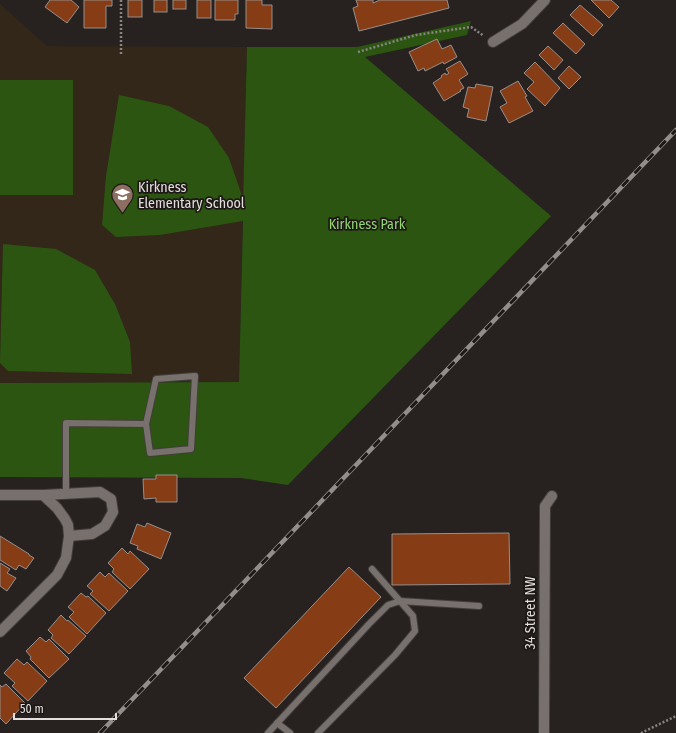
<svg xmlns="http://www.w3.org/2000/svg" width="676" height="733" viewBox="0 0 676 733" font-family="'Fira Sans Condensed',sans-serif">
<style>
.education{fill:#332719}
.green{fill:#2b5511}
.building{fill:#863c15;stroke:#968f8c}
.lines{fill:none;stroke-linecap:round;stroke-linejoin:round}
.lane-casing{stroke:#423e3c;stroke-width:8}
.street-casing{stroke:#423e3c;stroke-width:12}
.path{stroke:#898482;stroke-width:2.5;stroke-dasharray:2 2;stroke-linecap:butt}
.lane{stroke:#77706d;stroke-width:6}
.street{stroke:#77706d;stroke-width:10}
.rail-casing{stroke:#938e8c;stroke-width:4.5}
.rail{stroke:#1d1815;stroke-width:3;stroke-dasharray:9;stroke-linecap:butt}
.labels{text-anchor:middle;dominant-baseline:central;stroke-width:3.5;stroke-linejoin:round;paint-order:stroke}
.poi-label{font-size:14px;fill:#e3dfdd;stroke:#1d1815;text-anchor:start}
.park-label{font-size:14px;fill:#93d475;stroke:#1d1815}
.street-label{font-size:14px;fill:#e3dfdd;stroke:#1d1815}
</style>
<rect width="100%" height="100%" fill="#27211f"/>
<path class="education" d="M0 4 47 46 247 47 239 382 0 383Z"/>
<g class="green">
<path d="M471 21 467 35 365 57 551 216 288 485 241 478 0 477V383L239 382 243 221 160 235 116 237 102 225 106 176 119 95 169 106 208 127 229 158 241 193 243 204 247 47H357Z"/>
<rect x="0" y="80" width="73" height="115"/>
<path d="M3 244 56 249 95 270 115 304 130 342 132 374 8 371 0 363Z"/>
</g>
<g class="building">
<path d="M50 0H71L79 7 67 23 45 7Z"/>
<path d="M84 0H112V6H106V28H84Z"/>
<rect x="128" y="0" width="14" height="17"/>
<rect x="154" y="0" width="13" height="12"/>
<rect x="173" y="0" width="13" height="9"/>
<rect x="197" y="0" width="14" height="18"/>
<path d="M215 0H238V14H235V20H215Z"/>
<path d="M246 0H262V5H272V29L246 28Z"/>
<path d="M356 0H373V3L380 0H447L449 8 359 31 353 8 358 6Z"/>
<path d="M591 0H611L619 7 609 18Z"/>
<path d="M580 5 603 25 593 36 570 15Z"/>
<path d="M563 23 585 44 576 54 553 33Z"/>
<path d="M437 39 442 49 451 45 457 57 444 64 443 62 425 71 424 68 418 71 409 52Z"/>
<path d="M548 46 563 60 554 70 539 55Z"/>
<path d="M460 61 468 74 459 80 464 88 460 90 461 91 444 101 433 83 442 77 441 76 445 73 446 75 449 73 446 69Z"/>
<path d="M535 62 560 88 545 106 527 89 534 82 524 73Z"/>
<path d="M569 66 581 77 569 89 558 78Z"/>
<path d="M518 81 527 96 525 97 533 111 509 123 500 107 507 103 500 91Z"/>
<path d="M476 84 493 87 486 121 467 117 469 109 463 107 468 87 475 88Z"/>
<path d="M156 475H177V502H156V498L144 499 143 479H156Z"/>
<path d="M147 523 171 533 161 559 137 549 138 546 130 543 137 524 145 527Z"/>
<path d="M509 533 510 584 392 585V534Z"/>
<path d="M0 536 29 554V555L34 558 26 569 19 565 16 570 0 560Z"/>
<path d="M122 548 128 554 130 551 149 569 130 589 112 572 114 569 108 563Z"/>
<path d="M0 563 10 569 7 573 16 578 7 591 0 586Z"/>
<path d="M349 567 381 597 276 708 244 678Z"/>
<path d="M100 572 105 577 109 573 128 591 109 611 90 594 93 591 87 586Z"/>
<path d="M81 593 86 597 88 596 106 613 87 634 69 617 74 612 68 607Z"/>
<path d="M61 615 67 621 68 620 86 636 69 654 51 638 53 635 48 630Z"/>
<path d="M40 637 46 642 49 639 69 659 49 678 30 659 31 657 26 651Z"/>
<path d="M17 659 24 665 27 662 47 681 28 701 12 686 15 683 4 673Z"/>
<path d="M6 684 25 703 6 724 0 718V685L2 687Z"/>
</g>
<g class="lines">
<defs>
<g id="lane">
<path d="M66 494V423L146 424 150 453 191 449 195 376 156 379 146 424"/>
<path d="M277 723 290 733"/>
<path d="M268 733 369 624 388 605 400 601 479 606"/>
<path d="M318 733 395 655 415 631 413 616 372 569"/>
</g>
<g id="street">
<path d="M493 42 522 24 545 0"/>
<path d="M0 495H43L57 508 65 519 68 525 69 536 66 558 57 575 0 632"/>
<path d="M43 495 100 492 111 499 113 512 105 526 92 534 69 536"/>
<path d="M544 733 545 506 552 496"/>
</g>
</defs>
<use href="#lane" class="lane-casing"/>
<use href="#street" class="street-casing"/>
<g class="path">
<path d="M358 52 416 35 471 27 484 36"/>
<path d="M121 54V0"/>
<path d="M641 733 676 716"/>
</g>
<use href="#lane" class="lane"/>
<use href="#street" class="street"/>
<defs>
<path id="rail" d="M100 733 676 130"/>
</defs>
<use href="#rail" class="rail-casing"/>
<use href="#rail" class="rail"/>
</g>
<defs>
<symbol id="school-pin" viewBox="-11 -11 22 30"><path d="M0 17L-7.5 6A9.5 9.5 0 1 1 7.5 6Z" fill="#8d6e63" stroke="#1d1815"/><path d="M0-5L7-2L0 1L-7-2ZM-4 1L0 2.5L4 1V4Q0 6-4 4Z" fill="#fff"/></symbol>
</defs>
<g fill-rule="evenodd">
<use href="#school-pin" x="110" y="182" width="25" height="34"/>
</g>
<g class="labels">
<g class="poi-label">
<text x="138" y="187">Kirkness<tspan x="138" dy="16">Elementary School</tspan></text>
</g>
<g class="park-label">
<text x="367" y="224">Kirkness Park</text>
</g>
<g class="street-label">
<text transform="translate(530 613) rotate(-90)">34 Street NW</text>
</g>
</g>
<path d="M14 713v6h102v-6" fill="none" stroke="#e3dfdd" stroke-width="2"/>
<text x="20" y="713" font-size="12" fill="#e3dfdd" stroke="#1d1815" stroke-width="3" paint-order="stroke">50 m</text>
</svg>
